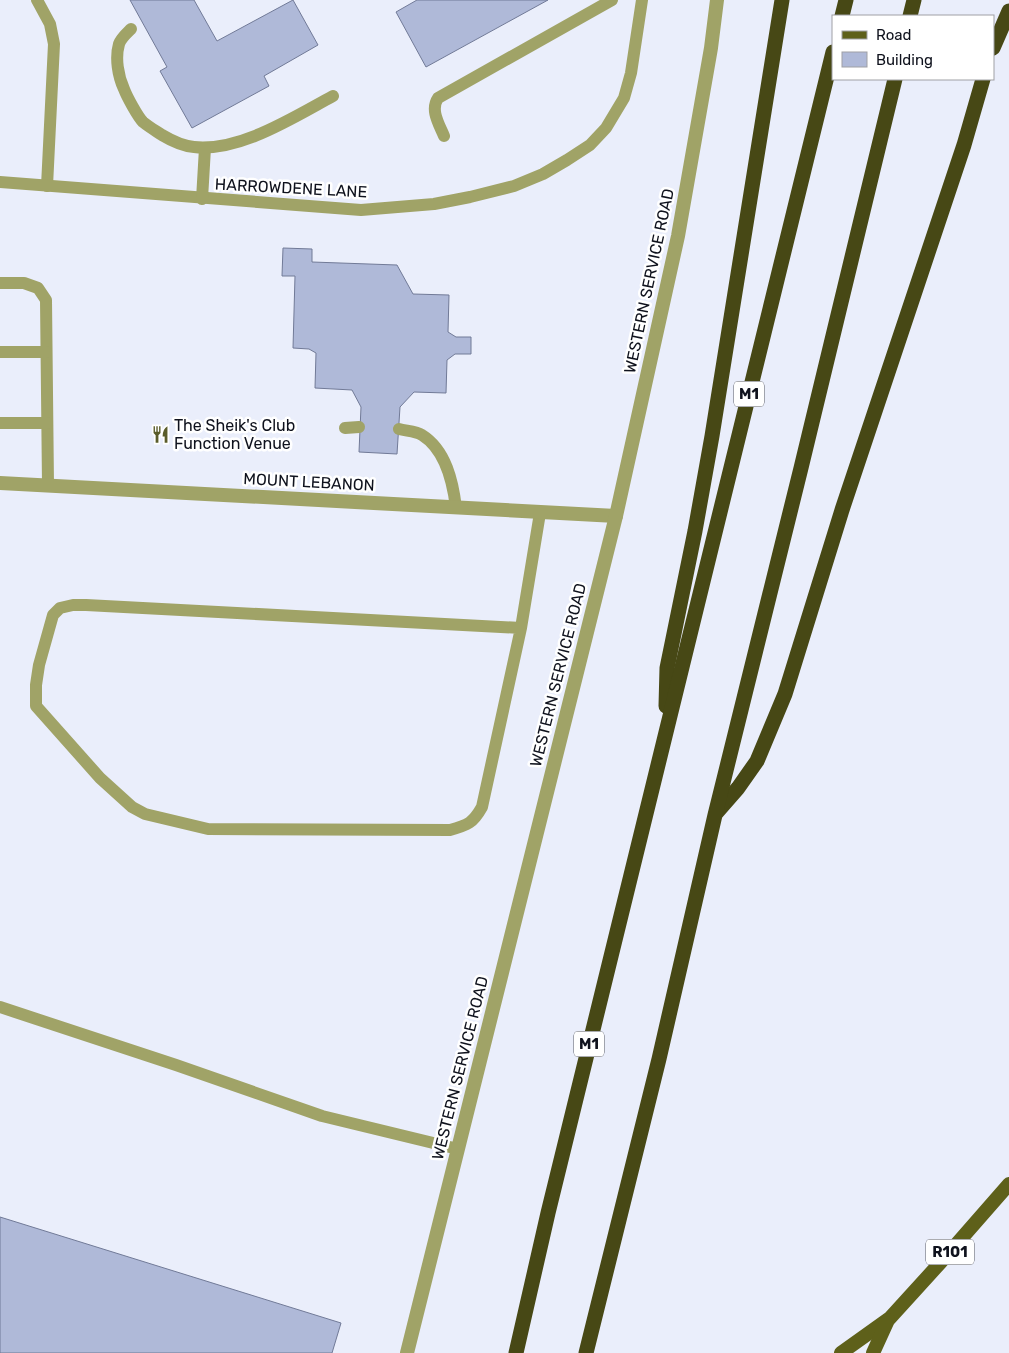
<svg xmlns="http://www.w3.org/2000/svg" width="1009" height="1353" viewBox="0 0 1009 1353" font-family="Rubik,sans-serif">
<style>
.building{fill:#afb9d8;stroke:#717a97}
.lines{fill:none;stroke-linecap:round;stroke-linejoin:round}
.service{stroke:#a0a367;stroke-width:12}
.minor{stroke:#a0a367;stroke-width:14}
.primary{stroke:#5e601a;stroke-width:14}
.motorway{stroke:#474815;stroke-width:15}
.labels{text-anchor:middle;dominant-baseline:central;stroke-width:5;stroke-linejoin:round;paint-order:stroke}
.shield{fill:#fff;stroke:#575961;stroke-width:1}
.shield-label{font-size:15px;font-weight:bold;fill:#0f121d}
.street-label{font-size:16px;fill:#0f121d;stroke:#fff}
.poi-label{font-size:16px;fill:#0f121d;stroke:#fff;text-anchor:start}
</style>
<rect width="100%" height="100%" fill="#eaeefb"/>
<g class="building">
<path d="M130 0H194L217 41 293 0 318 45 264 76 269 86 192 128 160 71 167 67Z"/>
<path d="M417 0H548L426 67 396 12Z"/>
<path d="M283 248 312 249V262L397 265 413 294 449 295 448 332 456 337H471V354H455L447 360 446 393 414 392 400 407 397 454 359 452 361 407 352 390 315 388 316 353 309 349 293 348 295 276H282Z"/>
<path d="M0 1217 341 1323 332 1353H0Z"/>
</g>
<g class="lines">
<g class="service">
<path d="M37 0 50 24 54 44 47 186"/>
<path d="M131 29C127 33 121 38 119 44 115 58 118 76 124 89 127 97 138 117 143 122 149 127 156 131 162 135 172 141 183 146 194 147 240 152 294 117 333 96"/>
<path d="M444 136C439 124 430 110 438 98L612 0"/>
<path d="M0 182 361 210 434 204 470 197 514 186 543 174 567 160 590 145 606 128 624 98 631 73 642 0"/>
<path d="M202 199 205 148"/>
<path d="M0 283H24L38 288 46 300 48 485"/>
<path d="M0 352H46"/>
<path d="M0 423H47"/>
<path d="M345 428 359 427"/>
<path d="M399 429C406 431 416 431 422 435 446 450 453 482 456 508"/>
<path d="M521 628 86 605H73L60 608 53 615 39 665 36 685V706L100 778 132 807 145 814 208 829 450 830C468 825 473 823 482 807L521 628 540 513"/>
<path d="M0 1007 176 1065 322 1116 458 1149"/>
</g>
<g class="minor">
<path d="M0 483 616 516"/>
<path d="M407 1353 616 516 678 236 711 48 717 0"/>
</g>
<g class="primary">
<path d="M841 1353 890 1318 940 1263 1009 1184"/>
<path d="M873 1353 888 1320"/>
</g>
<g class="motorway">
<path d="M842 16 846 0"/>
<path d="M910 16 914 0"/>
<path d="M993 48 1009 11"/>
<path d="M666 706 667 668 695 531 712 436 782 0"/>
<path d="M717 812 738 788 757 761 785 694 842 510 964 145 983 79"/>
<path d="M516 1353 548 1213 833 52"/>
<path d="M586 1353 659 1059 715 815 801 468 895 79"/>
</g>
</g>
<defs>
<symbol id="restaurant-bare" viewBox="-9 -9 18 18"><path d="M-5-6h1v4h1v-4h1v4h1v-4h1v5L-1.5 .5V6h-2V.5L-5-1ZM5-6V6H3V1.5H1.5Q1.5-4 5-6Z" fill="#5a5c2a" stroke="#fff" stroke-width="2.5" paint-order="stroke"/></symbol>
</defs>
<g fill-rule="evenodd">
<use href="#restaurant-bare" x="148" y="422" width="25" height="25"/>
</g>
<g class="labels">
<g class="shield">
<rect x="734" y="381.5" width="30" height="25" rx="4"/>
<rect x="574" y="1031.5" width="30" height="25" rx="4"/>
<rect x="926" y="1239.5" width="48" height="25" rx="4"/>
</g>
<g class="shield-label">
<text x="749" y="394">M1</text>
<text x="589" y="1044">M1</text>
<text x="950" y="1252">R101</text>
</g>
<g class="street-label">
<text transform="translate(291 188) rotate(3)">HARROWDENE LANE</text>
<text transform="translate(649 281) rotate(-78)">WESTERN SERVICE ROAD</text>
<text transform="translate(309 482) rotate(3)">MOUNT LEBANON</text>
<text transform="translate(558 675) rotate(-76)">WESTERN SERVICE ROAD</text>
<text transform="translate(460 1068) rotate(-76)">WESTERN SERVICE ROAD</text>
</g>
<g class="poi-label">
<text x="174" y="425">The Sheik's Club<tspan x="174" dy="18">Function Venue</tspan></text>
</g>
</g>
<rect x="832" y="15" width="162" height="65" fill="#ffffff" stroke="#9fa0a5"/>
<rect x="842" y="31" width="25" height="8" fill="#5e601a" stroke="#9fa0a5"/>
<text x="876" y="40" font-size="15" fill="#0f121d">Road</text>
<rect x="842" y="52" width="25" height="15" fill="#afb9d8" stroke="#9fa0a5"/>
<text x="876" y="65" font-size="15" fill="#0f121d">Building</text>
</svg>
